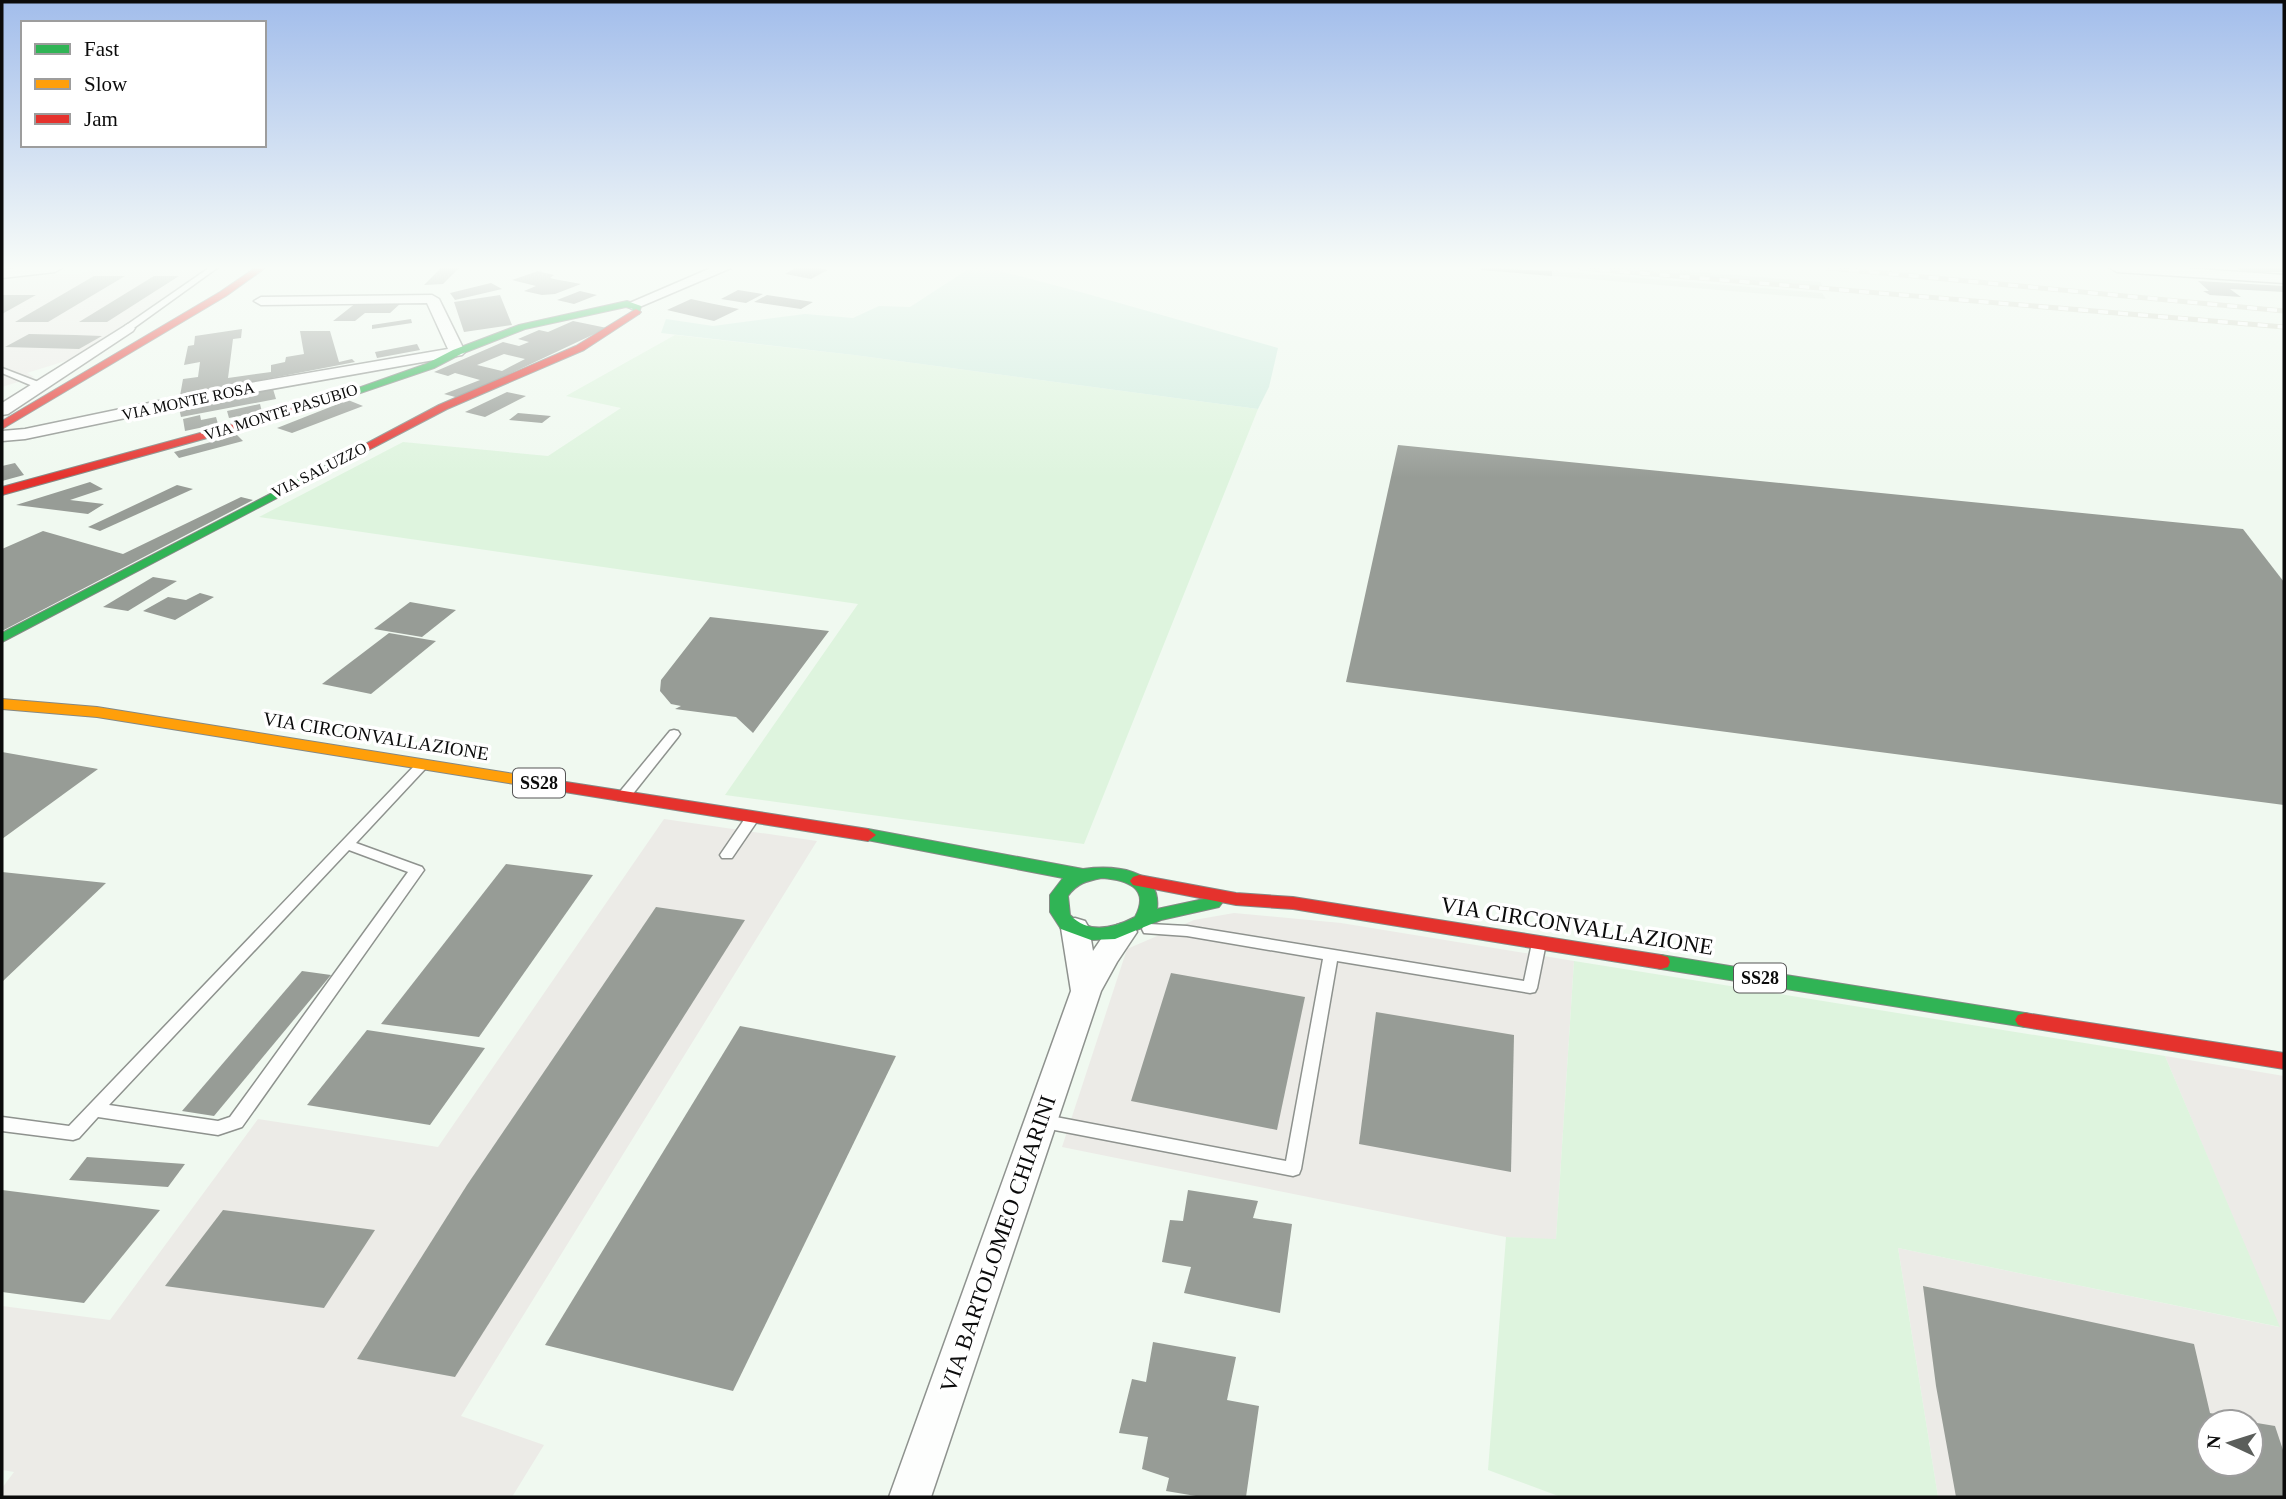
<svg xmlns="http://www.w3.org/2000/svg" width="2286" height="1499" viewBox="0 0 2286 1499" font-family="Georgia,serif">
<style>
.industrial{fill:#ecebe7;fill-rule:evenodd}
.farmland{fill:#def4de}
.green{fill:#d2ede0}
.plaza{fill:#dde8dc}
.building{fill:#979c96;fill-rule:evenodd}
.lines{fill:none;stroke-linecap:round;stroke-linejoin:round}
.lane-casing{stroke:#8e928e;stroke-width:3}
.street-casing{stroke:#8e928e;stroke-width:3}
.fast-casing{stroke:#858985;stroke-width:2}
.slow-casing{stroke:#858985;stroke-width:2}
.jam-casing{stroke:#858985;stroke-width:2}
.lane{fill:#fdfefd;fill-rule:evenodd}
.street{fill:#fdfefd;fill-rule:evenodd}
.fast{fill:#30b455;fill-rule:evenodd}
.slow{fill:#ff9f0a;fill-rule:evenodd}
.jam{fill:#e5322d;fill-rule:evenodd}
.rail-casing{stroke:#d2d4c5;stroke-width:5}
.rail{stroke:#fff;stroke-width:3.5;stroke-dasharray:10;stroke-linecap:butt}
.labels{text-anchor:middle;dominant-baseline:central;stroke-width:7;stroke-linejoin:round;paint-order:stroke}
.far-street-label{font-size:16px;fill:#0b0b0b;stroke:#fff}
.shield{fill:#fff;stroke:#545454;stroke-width:2}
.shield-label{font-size:18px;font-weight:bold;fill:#0b0b0b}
.street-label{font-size:19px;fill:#0b0b0b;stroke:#fff}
.near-street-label{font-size:23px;fill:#0b0b0b;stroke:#fff}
</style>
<rect width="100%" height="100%" fill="#f0f9f0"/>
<g class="industrial">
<path d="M207 268 75 358 27 373 34 377 2 387V280H15L23 276 80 274 86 271Z"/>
<path d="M664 819 817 841 461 1416 544 1445 512 1497H2V1488L14 1472 2 1470V1306L110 1320 258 1119 438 1147Z"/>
<path d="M1234 913 1341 923 1574 961 1556 1240 1506 1237 1062 1147 1127 949 1194 920Z"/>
<path d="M2165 1056 2284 1076V1497H1938L1898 1248 2279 1327ZM2209 1422H2251V1464H2209Z"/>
</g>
<g class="farmland">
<path d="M675 335 854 355 1258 409 1084 844 725 795 858 604 259 517 403 442 548 456 621 408 566 396Z"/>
<path d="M1574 961 2165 1056 2280 1327 1898 1248 1938 1497H1561L1488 1470 1506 1237 1556 1239Z"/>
</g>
<path class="green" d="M970 268H989L1084 293 1278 348 1269 387 1258 409 854 355 661 333 666 319 713 326 805 314 853 318 879 306 910 307Z"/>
<g class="plaza">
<path d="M1458 268H1521L1822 293 1826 299Z"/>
<path d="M1595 268H1650L1821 282 1822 286Z"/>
</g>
<g class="building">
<path d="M441 268H459L443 284 424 285Z"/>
<path d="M795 268H818L828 270 811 279 785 274Z"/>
<path d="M1482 268 1552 271V276L1481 270Z"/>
<path d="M2237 268H2284V272H2243Z"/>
<path d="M538 271 554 275 550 278 554 279 581 284 555 294 542 295 524 291 536 286 512 280Z"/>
<path d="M94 276H125L48 322H15Z"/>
<path d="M154 276H179L107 322H79Z"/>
<path d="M2198 281 2284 286V292L2230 289 2241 297 2210 295 2203 291H2209Z"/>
<path d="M491 283 502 289 455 300 450 293Z"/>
<path d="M738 290 763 294 746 303 721 299Z"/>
<path d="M580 291 597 295 574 304 557 300Z"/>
<path d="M2 295H36L2 314Z"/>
<path d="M500 295 512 325 464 332 454 302Z"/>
<path d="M767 295 813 302 801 309 754 302Z"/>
<path d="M691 299 709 303 739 309 714 321 667 310Z"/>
<path d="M356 303H401L390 313H365L355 321H333Z"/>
<path d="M411 319 412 323 372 329V325Z"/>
<path d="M573 321 607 328 459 398 444 394 480 380 455 373 448 376 434 372 503 342 519 346 529 342 518 339 539 330 548 332ZM504 354 525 359 502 371 477 365Z"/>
<path d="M242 329 241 338 233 339 228 378 271 372V365L285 362 286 357 304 354 300 331H330L339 362 352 359 355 362 180 396 183 379 198 377 200 362 184 365 188 346 194 345 195 336Z"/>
<path d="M29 334 75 335 102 336 79 349 5 347Z"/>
<path d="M417 344 420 350 377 358 375 352Z"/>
<path d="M273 389 276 399 181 417 179 408Z"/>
<path d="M507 392 526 396 485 417 465 412Z"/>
<path d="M348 400 363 406 292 433 277 428Z"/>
<path d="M260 404 262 412 229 418 227 411Z"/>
<path d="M518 413 551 416 542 423 509 420Z"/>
<path d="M200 415 201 420 216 417 218 424 185 431 183 419Z"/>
<path d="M237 435 243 441 179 458 174 452Z"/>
<path d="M1398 445 2243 529 2284 582V805L1346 682Z"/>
<path d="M15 463 24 475 2 481V466Z"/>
<path d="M90 482 103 489 70 500 104 504 88 514 16 505Z"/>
<path d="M177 485 193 489 100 531 88 527Z"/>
<path d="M241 497 253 500 2 631V549L43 531 123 554Z"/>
<path d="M153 577 177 581 128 611 103 607Z"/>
<path d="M200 593 214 597 175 620 143 611 168 597 186 600Z"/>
<path d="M410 602 456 610 422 637 374 629Z"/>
<path d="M710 617 829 631 753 733 736 717 675 709 681 706 671 704 660 691 661 680Z"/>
<path d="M389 633 436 641 371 694 322 684Z"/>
<path d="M2 752 98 769 2 839Z"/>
<path d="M506 864 593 875 479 1037 381 1024Z"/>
<path d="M2 872 106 883 2 982Z"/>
<path d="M656 907 745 920 455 1377 357 1359 467 1185Z"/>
<path d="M302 971 331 975 214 1116 182 1111Z"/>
<path d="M1171 973 1305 997 1277 1130 1131 1101Z"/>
<path d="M1376 1012 1514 1035 1511 1172 1359 1144Z"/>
<path d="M740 1026 896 1056 733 1391 545 1345Z"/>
<path d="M367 1030 485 1048 430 1125 307 1105Z"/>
<path d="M87 1157 185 1164 168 1187 69 1180Z"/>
<path d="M2 1190 160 1210 84 1303 2 1292Z"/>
<path d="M1188 1190 1258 1201 1253 1218 1292 1224 1280 1313 1184 1293 1191 1267 1162 1262 1170 1220 1183 1221Z"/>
<path d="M223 1210 375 1230 324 1308 165 1286Z"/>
<path d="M1923 1286 2194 1344 2210 1413 2247 1421 2209 1422V1464H2251V1422L2275 1426 2284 1453V1497H1956L1936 1386Z"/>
<path d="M1153 1342 1236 1357 1227 1400 1259 1406 1246 1497H1202L1166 1491 1169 1478 1142 1469 1148 1437 1119 1433 1132 1379 1146 1382Z"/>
</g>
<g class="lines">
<defs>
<g id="lane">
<path d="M209 268H217L131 330H125V326Z"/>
<path d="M2 368 41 383 42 385 35 387 2 373Z"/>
<path d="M674 730 678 731 680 734 678 737 628 800H618L617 797 618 794 670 731Z"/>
<path d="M422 761 426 762 428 765 426 768 356 843 422 867 424 870 242 1127 218 1135 98 1117 79 1138 73 1140 2 1131V1117L69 1126 418 762ZM349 850 408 872 230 1117 218 1121 109 1105Z"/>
<path d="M753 813 760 817 732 858H722L720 855 722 852 748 814Z"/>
<path d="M1149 924 1187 926 1524 981 1532 943 1534 939H1544L1546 943 1537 988 1535 992 1530 993 1337 961 1301 1169 1299 1174 1293 1176 1034 1126 1032 1121 1034 1116 1040 1114 1286 1161 1323 959 1187 936 1144 933 1142 929 1144 925Z"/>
</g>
<g id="street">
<path d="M16 268H62L55 272 2 278V270Z"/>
<path d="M711 268H731L637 308 632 309 625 305Z"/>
<path d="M2110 268H2184L2284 275V283L2117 272Z"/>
<path d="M432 295 439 299 465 352 462 355 221 398 25 439 2 441V431L25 429 221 388 448 349 427 303 261 305 254 301 261 297Z"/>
<path d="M128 324 135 328 133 331 8 414 2 415V403Z"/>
<path d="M1075 918 1085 921 1089 928 1093 951C1104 935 1112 919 1133 925L1137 932 1117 962 1101 991 931 1497H889L1071 991 1061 928 1065 921Z"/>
</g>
<g id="fast">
<path d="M627 301 641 306 639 314H633V309L626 307 525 329 461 354 434 368 322 406 313 404 426 364 453 350 519 325Z"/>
<path d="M332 462 336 463V467L2 642V633Z"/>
<path d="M868 829 1083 869C1113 865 1162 868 1157 909L1213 897 1219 899 1222 903 1219 907 1161 920 1115 939 1091 940 1061 929 1050 912V895L1063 878 862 839 860 835ZM1102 878C1126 880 1151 887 1135 917 1114 928 1089 935 1070 915L1068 896C1077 883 1087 881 1102 878Z"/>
<path d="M1661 955 2025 1013 2032 1015 2035 1020 2032 1025 2025 1027 1661 969 1654 967 1652 962 1654 957Z"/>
</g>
<path id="slow" d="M2 699 97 707 521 775 529 780 521 785 97 717 2 709Z"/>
<g id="jam">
<path d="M255 268H265L226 296 2 429V421L220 292Z"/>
<path d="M636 309 641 312 639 314 584 350 447 409 336 467H328L326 465 439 405 576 346Z"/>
<path d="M318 401 323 404 322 406 2 495V487Z"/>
<path d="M521 775 868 829 876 835 868 841 515 784 513 780Z"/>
<path d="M1139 875 1236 893 1293 897 1661 955 1668 957 1670 962 1668 967 1661 969 1293 909 1236 905 1133 885 1130 881 1133 877Z"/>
<path d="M2025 1013 2284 1053V1069L2025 1027 2018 1025 2015 1020 2018 1015Z"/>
</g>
</defs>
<use href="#lane" class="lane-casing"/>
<use href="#street" class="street-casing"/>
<use href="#fast" class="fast-casing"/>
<use href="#slow" class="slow-casing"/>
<use href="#jam" class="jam-casing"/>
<use href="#lane" class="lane"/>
<use href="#street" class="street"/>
<use href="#fast" class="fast"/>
<use href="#slow" class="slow"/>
<use href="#jam" class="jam"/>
<defs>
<g id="rail">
<path d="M1580 268 2284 327"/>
<path d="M1829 268 2284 311"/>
</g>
</defs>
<use href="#rail" class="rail-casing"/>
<use href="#rail" class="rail"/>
</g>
<linearGradient id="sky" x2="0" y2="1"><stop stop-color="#a2bdeb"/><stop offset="0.56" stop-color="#f8fcf8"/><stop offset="1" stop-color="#f8fcf8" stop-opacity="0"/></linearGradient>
<rect width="2286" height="478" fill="url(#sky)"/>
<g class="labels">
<g class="far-street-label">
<text transform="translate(188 401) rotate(-12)">VIA MONTE ROSA</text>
<text transform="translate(281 412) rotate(-17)">VIA MONTE PASUBIO</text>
<text transform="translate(319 470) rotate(-27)">VIA SALUZZO</text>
</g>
<g class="shield">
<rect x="513" y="768.5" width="52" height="29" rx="5"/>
<rect x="1734" y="963.5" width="52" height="29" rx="5"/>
</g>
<g class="shield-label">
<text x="539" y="783">SS28</text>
<text x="1760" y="978">SS28</text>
</g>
<g class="street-label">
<text transform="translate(376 736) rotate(9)">VIA CIRCONVALLAZIONE</text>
</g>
<g class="near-street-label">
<text transform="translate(1577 926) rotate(9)">VIA CIRCONVALLAZIONE</text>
<text transform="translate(998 1244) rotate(-71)">VIA BARTOLOMEO CHIARINI</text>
</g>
</g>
<rect width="2286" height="1499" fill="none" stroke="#0b0b0b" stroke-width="7"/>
<rect x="21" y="21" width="245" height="126" fill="#ffffff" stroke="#9d9d9d" stroke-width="2"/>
<rect x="35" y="44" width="35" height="10" fill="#30b455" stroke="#9d9d9d" stroke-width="2"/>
<text x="84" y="56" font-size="21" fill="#0b0b0b">Fast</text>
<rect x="35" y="79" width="35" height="10" fill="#ff9f0a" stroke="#9d9d9d" stroke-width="2"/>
<text x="84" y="91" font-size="21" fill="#0b0b0b">Slow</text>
<rect x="35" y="114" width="35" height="10" fill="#e5322d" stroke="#9d9d9d" stroke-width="2"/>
<text x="84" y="126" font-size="21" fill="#0b0b0b">Jam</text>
<g transform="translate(2230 1443) rotate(274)"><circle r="33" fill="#ffffff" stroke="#9d9d9d" stroke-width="2"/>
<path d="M0-5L12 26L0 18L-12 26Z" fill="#5b5e5b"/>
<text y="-10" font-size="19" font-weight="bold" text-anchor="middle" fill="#0b0b0b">N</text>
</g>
</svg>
